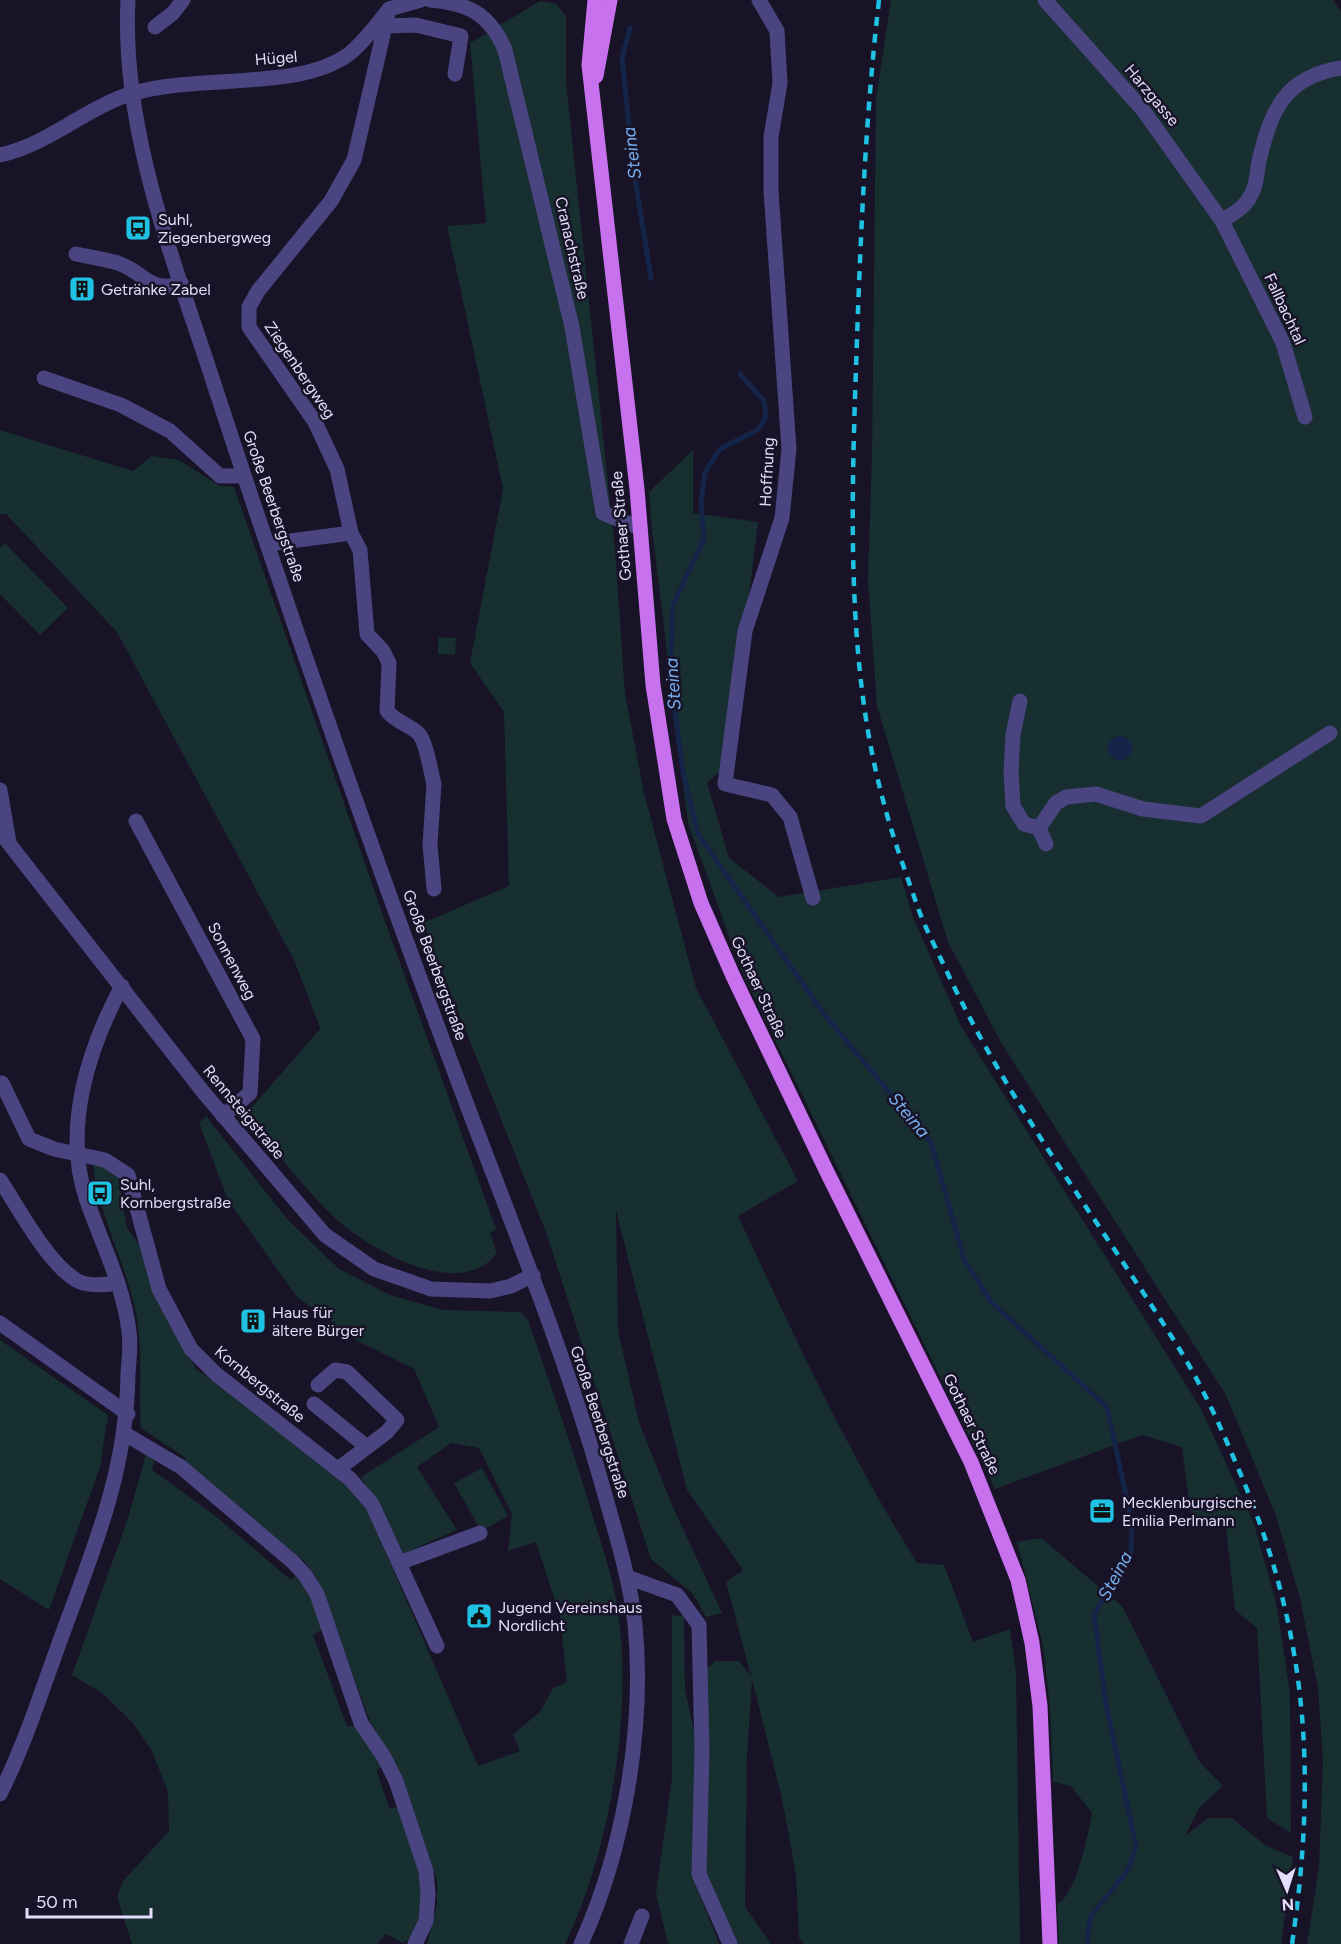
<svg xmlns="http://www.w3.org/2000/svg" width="1341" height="1944" viewBox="0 0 1341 1944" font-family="Figtree,sans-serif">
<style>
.green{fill:#172f30}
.water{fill:#152549}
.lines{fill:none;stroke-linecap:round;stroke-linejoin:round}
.stream{stroke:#152549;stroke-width:5}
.minor{stroke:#4a4480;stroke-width:15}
.major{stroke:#c871ee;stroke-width:15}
.rail{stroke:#20c2e4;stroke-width:4.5;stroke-dasharray:9 8;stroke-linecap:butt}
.labels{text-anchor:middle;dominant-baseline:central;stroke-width:5;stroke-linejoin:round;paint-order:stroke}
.street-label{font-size:16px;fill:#e3ddfb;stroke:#181327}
.poi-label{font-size:16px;fill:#e3ddfb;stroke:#181327;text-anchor:start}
.water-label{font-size:18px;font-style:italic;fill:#77afef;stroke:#181327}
</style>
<rect width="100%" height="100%" fill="#181327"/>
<g class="green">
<path d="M891 0H1333L1341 12V1944H1307L1319 1868 1323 1761 1318 1688 1300 1598 1276 1516 1226 1395 1002 1044 948 942 877 706 868 579 872 456 876 99Z"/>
<path d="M540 1 556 4 566 16V82L615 551 625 694 644 793 696 988 798 1181 738 1216C793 1334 848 1453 917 1563L944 1565 973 1642 1010 1629 1016 1671 1020 1944H804L799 1938 796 1874 782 1799 752 1680 747 1756 745 1907 771 1944H738L705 1876V1671L715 1661H739L751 1676 726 1582 743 1570 687 1490 616 1210 618 1331 639 1422 672 1505 722 1613 706 1617 693 1594 651 1559 547 1235 423 923 509 886 504 712 470 663 503 489 447 226 486 223 470 43Z"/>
<path d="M0 430 133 471 152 456 179 460 220 486 234 487 385 921 496 1229 490 1233 497 1253C460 1302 370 1250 335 1218 305 1190 273 1147 245 1115L320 1029 319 1025 294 960 117 632 6 514H0Z"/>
<path d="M693 450V513L758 522 729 763 707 783 729 858 779 897 901 877 912 915 961 1026 1201 1409 1254 1524 1276 1602 1290 1692 1291 1833 1267 1818 1257 1628 1235 1610 1226 1528 1191 1516 1182 1447 1142 1435 995 1489 742 972 688 823 652 529 649 492Z"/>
<path d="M5 543 68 608 40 635 0 594V548Z"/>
<path d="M438 637 456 638 455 655 438 654Z"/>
<path d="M206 1116 287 1219 339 1269 390 1295 443 1310 521 1312 528 1320C550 1384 573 1448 592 1514 602 1546 613 1578 618 1611 633 1712 610 1852 565 1944H427L437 1904V1880L398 1771 370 1721 316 1577 305 1562 184 1462 186 1458 141 1428C138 1390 144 1351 136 1313 126 1263 99 1216 93 1166L101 1165 118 1176 127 1228 140 1246 159 1305 196 1369 302 1446 351 1486 367 1509 478 1766 520 1751 513 1734 540 1712 553 1688 567 1682 560 1616 536 1542 508 1551 512 1514 479 1448 451 1443 417 1467 457 1530 403 1554 361 1477 439 1427 414 1369 358 1341 297 1297 228 1200 199 1123Z"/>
<path d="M0 1340 108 1415 100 1467 49 1610 0 1579Z"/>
<path d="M146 1454 155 1459 152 1470 213 1514 291 1580 299 1573 307 1585 324 1629 313 1635 347 1726H360L383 1767 376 1770 390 1809 400 1806C408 1836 439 1910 415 1936 412 1939 406 1941 403 1943L386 1934 377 1944H132L117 1897 123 1881 169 1831 168 1792 151 1749 132 1722 102 1693 72 1675 128 1518Z"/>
<path d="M482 1468 508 1516 481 1531 454 1483Z"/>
<path d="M1041 1538 1122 1606 1199 1761 1223 1786 1199 1808 1185 1836 1208 1818H1232L1265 1845 1293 1857 1281 1944H1059L1057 1904C1076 1896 1088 1834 1092 1813L1071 1786 1053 1782 1050 1708 1043 1645 1017 1542Z"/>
<path d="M672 1615 684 1616 685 1689 696 1741 692 1858 697 1888 719 1944H668L656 1894 672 1778Z"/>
</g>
<circle class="water" cx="1120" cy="748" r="12"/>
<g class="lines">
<g class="stream">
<path d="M630 28 622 58 633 166 651 278"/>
<path d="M740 374 764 401 766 417 759 429 720 449 705 472 701 502 704 539 673 605 670 674 683 772 698 834 824 1014 931 1142 964 1259 991 1302 1107 1407 1132 1523 1131 1552 1094 1614 1106 1704 1136 1846 1128 1870 1090 1917 1087 1944"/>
</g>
<g class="minor">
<path d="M128 0C121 132 175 263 215 387 291 620 372 852 458 1081 509 1218 566 1354 605 1495 617 1538 630 1580 635 1624 645 1727 624 1850 581 1944"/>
<path d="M430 0C468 3 490 14 505 50L572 327 603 513 640 528"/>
<path d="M759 0 777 31 780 83 771 137V191L789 449 782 518 745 631 725 784 772 795 790 817 813 898"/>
<path d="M1045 0 1143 110 1222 221 1283 343 1305 417"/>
<path d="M389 9 354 160 331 201 258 291 249 307V327L315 422 337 469 351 533 360 550 367 634 383 651 389 663 387 711C396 722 408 724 418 733 426 740 431 773 434 784L430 844 434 889"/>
<path d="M389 9 421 0"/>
<path d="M385 26 416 25 461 36 455 74"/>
<path d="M155 27 173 13 183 0"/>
<path d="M0 155C45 145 77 115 119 98 185 71 295 94 349 54 364 42 374 28 386 13"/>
<path d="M1222 221C1234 213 1246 207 1252 193 1257 184 1257 171 1259 161 1271 110 1285 77 1341 68"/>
<path d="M76 254C90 257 105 259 118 263 146 273 148 293 182 284"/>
<path d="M44 378 121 405 170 431 220 476H244"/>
<path d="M268 544 351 533"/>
<path d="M1020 701 1013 735 1011 772 1013 806 1024 824 1039 828"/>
<path d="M0 790 9 842"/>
<path d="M136 821 253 1039 250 1093 223 1116"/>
<path d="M0 832 204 1093 325 1235 374 1269 431 1289 490 1291 511 1286 533 1275"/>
<path d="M1046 844 1039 828 1056 803 1066 797 1096 794 1143 809 1201 816 1330 733"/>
<path d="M2 1083 29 1139 54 1149 105 1160 128 1175 159 1289 191 1349 216 1374 350 1479 372 1504 437 1646"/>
<path d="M0 1180C20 1210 46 1261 76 1280 87 1287 105 1285 117 1283"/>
<path d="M0 1323 128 1414"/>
<path d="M318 1385 335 1370 347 1372 397 1420 387 1432 338 1469"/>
<path d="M314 1404 367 1447"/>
<path d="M125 1434 181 1467 293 1562 305 1575 317 1594 361 1723 384 1757 396 1781 426 1871 428 1894 426 1921 415 1944"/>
<path d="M399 1563 480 1533"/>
<path d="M627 1577 677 1595 699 1625 702 1750 699 1874 730 1944"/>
<path d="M0 1794C25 1744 42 1690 61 1638 94 1548 127 1471 128 1373 129 1359 131 1345 129 1332 124 1286 101 1242 86 1198 63 1128 88 1049 122 986"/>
<path d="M631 1944 642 1916"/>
</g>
<g class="major">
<path d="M595 0 589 65 637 489 653 685 674 819 701 903 733 976 827 1172 971 1462 1018 1580 1032 1643 1040 1706 1050 1944"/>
<path d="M596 76 610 0"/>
</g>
<path class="rail" d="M879 0C866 113 861 225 857 339 852 487 844 657 883 800 892 836 906 873 918 908 926 930 938 952 948 974 1011 1108 1102 1225 1180 1350 1202 1386 1219 1423 1235 1461 1307 1625 1318 1768 1292 1944"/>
</g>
<defs>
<symbol id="bus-square" viewBox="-11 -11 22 22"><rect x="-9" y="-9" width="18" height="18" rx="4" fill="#20c2e4" stroke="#181327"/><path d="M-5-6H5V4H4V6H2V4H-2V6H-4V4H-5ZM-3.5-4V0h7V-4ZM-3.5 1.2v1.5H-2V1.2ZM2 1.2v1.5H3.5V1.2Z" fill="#111"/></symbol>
<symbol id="building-square" viewBox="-11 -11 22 22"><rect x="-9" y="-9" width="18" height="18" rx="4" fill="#20c2e4" stroke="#181327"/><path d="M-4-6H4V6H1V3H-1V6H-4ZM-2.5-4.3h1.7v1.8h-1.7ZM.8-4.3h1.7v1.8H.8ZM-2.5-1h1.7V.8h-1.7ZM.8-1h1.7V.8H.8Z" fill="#111"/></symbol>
<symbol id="office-square" viewBox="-11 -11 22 22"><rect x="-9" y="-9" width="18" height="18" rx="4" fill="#20c2e4" stroke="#181327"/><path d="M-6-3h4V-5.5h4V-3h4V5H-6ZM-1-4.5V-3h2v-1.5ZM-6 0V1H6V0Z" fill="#111"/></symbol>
<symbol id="civic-square" viewBox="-11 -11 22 22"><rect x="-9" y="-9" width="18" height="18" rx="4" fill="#20c2e4" stroke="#181327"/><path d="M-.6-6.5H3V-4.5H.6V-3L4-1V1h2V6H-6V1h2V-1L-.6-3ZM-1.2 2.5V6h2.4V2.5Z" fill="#111"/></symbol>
</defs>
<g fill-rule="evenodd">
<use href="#bus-square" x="123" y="213" width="30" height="30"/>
<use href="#building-square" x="67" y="274" width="30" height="30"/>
<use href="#bus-square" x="85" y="1178" width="30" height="30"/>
<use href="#building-square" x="238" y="1306" width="30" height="30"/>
<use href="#office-square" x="1087" y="1496" width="30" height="30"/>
<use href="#civic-square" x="464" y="1601" width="30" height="30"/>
</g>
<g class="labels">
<g class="street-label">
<text transform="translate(276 58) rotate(-5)">Hügel</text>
<text transform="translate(1152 95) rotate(50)">Harzgasse</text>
<text transform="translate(572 248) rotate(77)">Cranachstraße</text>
<text transform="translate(1285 309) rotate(65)">Fallbachtal</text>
<text transform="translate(300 370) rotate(56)">Ziegenbergweg</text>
<text transform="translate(767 472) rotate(-87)">Hoffnung</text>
<text transform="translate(274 506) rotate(71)">Große Beerbergstraße</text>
<text transform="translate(621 526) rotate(-95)">Gothaer Straße</text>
<text transform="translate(232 961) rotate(62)">Sonnenweg</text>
<text transform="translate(435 965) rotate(70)">Große Beerbergstraße</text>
<text transform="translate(759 987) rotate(65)">Gothaer Straße</text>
<text transform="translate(244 1112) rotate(50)">Rennsteigstraße</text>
<text transform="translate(260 1384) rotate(39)">Kornbergstraße</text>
<text transform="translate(600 1422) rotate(72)">Große Beerbergstraße</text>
<text transform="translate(972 1424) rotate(64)">Gothaer Straße</text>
</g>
<g class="poi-label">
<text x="158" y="219">Suhl,<tspan x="158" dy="18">Ziegenbergweg</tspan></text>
<text x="101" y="289">Getränke Zabel</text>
<text x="120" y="1184">Suhl,<tspan x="120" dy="18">Kornbergstraße</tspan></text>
<text x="272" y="1312">Haus für<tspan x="272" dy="18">ältere Bürger</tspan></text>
<text x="1122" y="1502">Mecklenburgische:<tspan x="1122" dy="18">Emilia Perlmann</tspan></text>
<text x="498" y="1607">Jugend Vereinshaus<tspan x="498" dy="18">Nordlicht</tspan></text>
</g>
<g class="water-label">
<text transform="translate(632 153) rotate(-97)">Steina</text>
<text transform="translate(673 684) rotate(-94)">Steina</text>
<text transform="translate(909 1115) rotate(50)">Steina</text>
<text transform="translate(1115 1576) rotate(-62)">Steina</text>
</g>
</g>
<g transform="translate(1287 1890) rotate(177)" stroke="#181327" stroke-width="4.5" paint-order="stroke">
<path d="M0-4.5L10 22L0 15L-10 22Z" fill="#e3ddfb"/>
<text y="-9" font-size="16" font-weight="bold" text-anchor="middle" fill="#e3ddfb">N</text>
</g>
<path d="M27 1908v9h124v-9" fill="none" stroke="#e3ddfb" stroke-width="3"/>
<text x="36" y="1908" font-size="18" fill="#e3ddfb" stroke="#181327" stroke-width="4.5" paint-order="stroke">50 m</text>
</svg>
